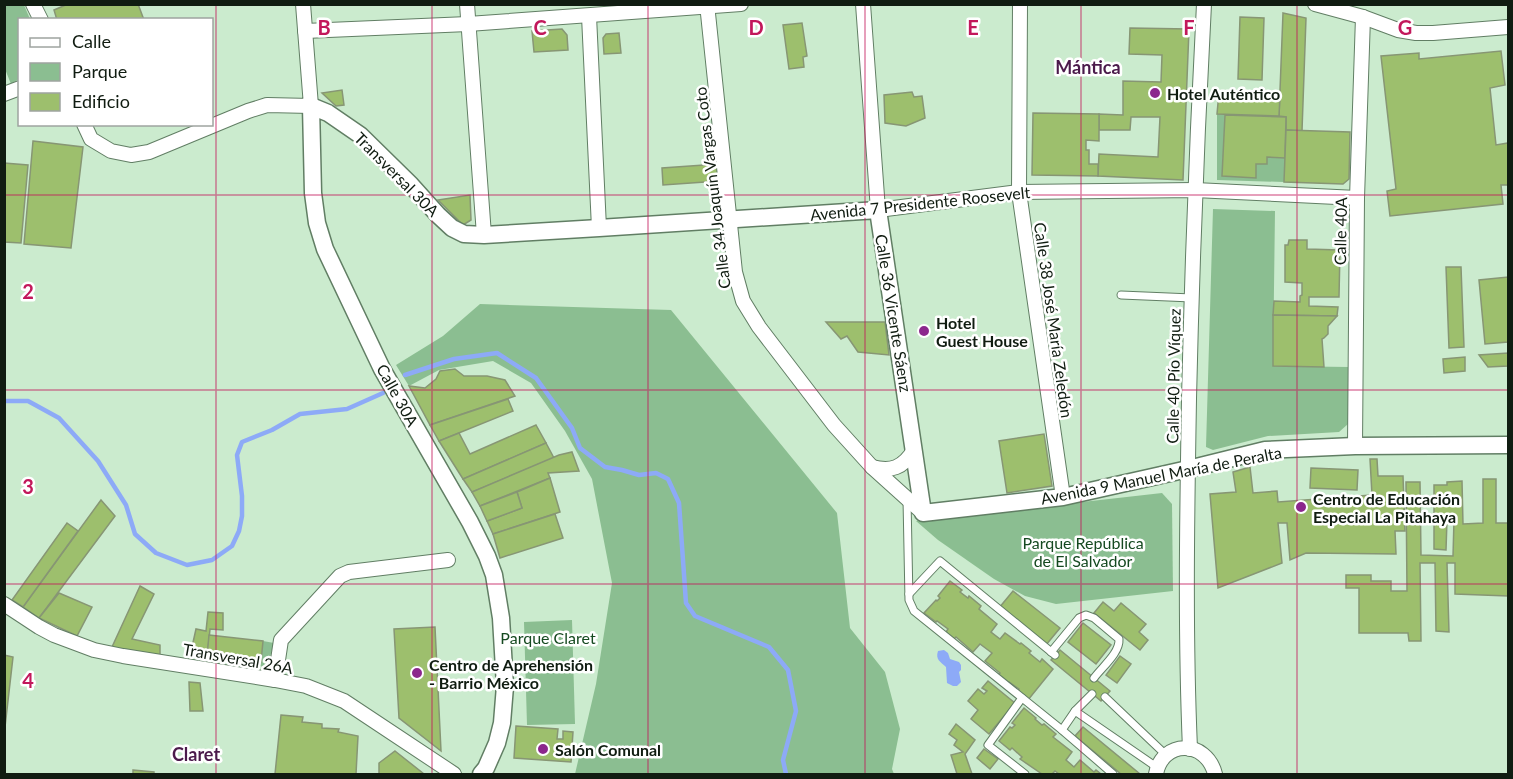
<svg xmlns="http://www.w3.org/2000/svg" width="1513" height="779" viewBox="0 0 1513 779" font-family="Lato,sans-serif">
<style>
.green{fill:#8bbe91}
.water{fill:#8daaf7}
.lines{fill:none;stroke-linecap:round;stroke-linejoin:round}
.stream{stroke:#8daaf7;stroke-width:4.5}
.building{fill:#9dbf6d;stroke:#879674;stroke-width:1.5}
.service-casing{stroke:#617e64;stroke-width:9}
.minor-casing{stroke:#617e64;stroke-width:16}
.tertiary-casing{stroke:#617e64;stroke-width:19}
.service{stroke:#fff;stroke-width:7}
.minor{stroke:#fff;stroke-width:14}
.tertiary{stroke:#fff;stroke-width:16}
.grid{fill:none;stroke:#c2185b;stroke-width:1.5;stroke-opacity:0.55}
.poi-dot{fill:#8c278d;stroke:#fff;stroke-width:2}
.labels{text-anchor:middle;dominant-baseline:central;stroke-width:5;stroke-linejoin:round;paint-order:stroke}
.poi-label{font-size:16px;font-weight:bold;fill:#101c11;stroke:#fff;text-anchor:start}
.street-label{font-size:16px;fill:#101c11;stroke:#fff}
.park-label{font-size:16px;fill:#154920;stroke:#fff}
.neighbourhood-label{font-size:18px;font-weight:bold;fill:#4b1a4b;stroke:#fff}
.grid-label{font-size:20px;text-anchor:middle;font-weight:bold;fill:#c2185b;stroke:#fff;stroke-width:5;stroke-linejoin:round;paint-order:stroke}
</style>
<rect width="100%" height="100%" fill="#cbebce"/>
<g class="green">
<path d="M5 4 24 5 30 19 20 20 19 79 11 84 5 69Z"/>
<path d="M1217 114 1225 115 1222 176 1256 177V164H1267V157L1285 158 1284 182 1217 180Z"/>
<path d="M1213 209 1275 211 1273 366 1349 367 1348 424 1339 432 1268 436 1213 450 1206 447Z"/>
<path d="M480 304 671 310 837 513 850 628 885 672 900 729 892 769 894 774H575L596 684 612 583 592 479 565 431 531 383 493 361 439 370 409 386 396 365 443 336Z"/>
<path d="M1162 493 1172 504 1173 591 1056 604 1025 596 994 579 938 540 916 521Z"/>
<path d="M572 620 575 724 527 725 524 622Z"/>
<path d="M263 641 274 643 267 667 207 660V656L261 662Z"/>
</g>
<path class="water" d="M944 650 948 653 950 659 959 662 961 665V670L959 672 961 682 957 686H953L947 683 946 667C941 662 935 660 938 651Z"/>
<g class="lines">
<g class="stream">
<path d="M405 375 454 359 497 353 536 378 572 428 580 448 605 467 622 470 639 475 656 473 668 479 679 503 686 603 695 616 769 647 788 670 796 711 783 760 786 774"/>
<path d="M4 401H28L59 418 98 461 126 505 135 534 156 553 187 565 212 560 232 546 239 531 242 516V496L237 455 242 442 272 430 300 414 347 409 383 393"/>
</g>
</g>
<g class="building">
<path d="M68 4H138L144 20H57L54 10Z"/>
<path d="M1283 13 1306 18 1302 131 1286 130V117L1279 116Z"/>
<path d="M1240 17 1264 18 1262 80 1238 79Z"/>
<path d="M802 23 807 56 803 57 804 67 789 69 783 25Z"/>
<path d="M1130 28 1189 29 1183 180 1098 176 1099 154 1158 157 1160 117H1131L1130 130H1099V114L1123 115V81L1161 82 1162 55 1129 54Z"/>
<path d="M562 29 567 35 568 50 534 52 532 31Z"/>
<path d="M619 33 621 53 604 54 603 38 606 34Z"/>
<path d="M1501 51 1505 85 1490 88 1496 145 1508 143V185H1501L1503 204 1390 216 1387 191 1396 189 1381 56 1419 53V59Z"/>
<path d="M342 90 344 105 336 106 322 93Z"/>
<path d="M912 92 914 97 922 96 925 118 906 126 885 123 884 95Z"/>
<path d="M1219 92 1280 95 1279 116 1217 114Z"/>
<path d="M1033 113 1099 114V141L1086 140V150H1089V164H1098V176L1032 175Z"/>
<path d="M1225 115 1286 117 1285 158 1267 157V164H1256V178L1222 176Z"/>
<path d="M1286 130 1350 132 1349 179 1343 184 1284 182Z"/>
<path d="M33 141 83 147 71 248 24 244Z"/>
<path d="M4 163 28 165 21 243 4 242Z"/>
<path d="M718 164 719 181 663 185 662 168Z"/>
<path d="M470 195 471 220 463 225 438 200Z"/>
<path d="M1289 240H1307V249L1340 250 1339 297H1309V306L1338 307 1337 316 1273 315 1274 301 1300 302V296L1302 295V283L1285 282V245H1288Z"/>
<path d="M1446 267H1461L1464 347 1449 348Z"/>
<path d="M1508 277V342L1485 344 1479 280Z"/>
<path d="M1273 315 1337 316 1328 326V334L1324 338 1322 339 1324 367 1273 366Z"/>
<path d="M826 322H885L889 355 858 352 847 336 841 339Z"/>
<path d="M1508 353V366L1488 367 1479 355Z"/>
<path d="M1465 357V371L1444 373 1443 359Z"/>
<path d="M455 369 464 376H487L505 380 515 396 430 425 409 386 425 388 436 379 440 371Z"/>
<path d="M508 399 513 411 439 441 430 425Z"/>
<path d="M536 425 546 443 463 479 439 441 459 433 470 454Z"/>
<path d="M1044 434 1052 486 1007 493 999 441Z"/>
<path d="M546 443 554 458 472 492 463 479Z"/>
<path d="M572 452 579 471 548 473 550 478 480 506 472 492 559 455Z"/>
<path d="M1370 459H1377L1378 476H1403L1405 531H1395L1396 554 1306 553 1290 560 1287 523H1278L1282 563 1218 588 1210 494 1236 492 1233 472 1250 467 1253 493 1277 491 1278 502 1372 495Z"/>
<path d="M1311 468 1358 470 1357 490 1310 488Z"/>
<path d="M550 478 560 512 493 534 487 521 522 508 517 492Z"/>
<path d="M1483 479H1496V523H1508V596L1455 594V563H1447L1449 632 1436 631 1435 563H1420L1421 641H1409L1408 633H1359V588H1346V575H1371V581H1391V591H1407L1406 482H1420L1421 555 1453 556 1454 520H1447L1446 550 1434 549V485H1447V482L1462 481 1463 524 1483 523Z"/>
<path d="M517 492 522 508 487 521 480 506Z"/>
<path d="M101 500 115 516 39 618 23 607Z"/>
<path d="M555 514 563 538 500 558 493 534Z"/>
<path d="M67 523 78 531 23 607 12 600Z"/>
<path d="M950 581 962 590 960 592 968 598 969 596 981 606 979 609 997 624 991 632 1000 639 1005 633 1020 644 1021 643 1031 651 1029 653 1040 662 1042 659 1053 669 1028 700 1017 691 1019 689 1009 682 1008 683 998 675 1000 673 985 661 992 653 980 644 973 652 956 637 954 639 946 632 948 629 937 621 936 622 924 613 936 600 937 601 940 598 938 596Z"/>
<path d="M140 586 154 594 132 639 160 645V655L127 651 112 647Z"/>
<path d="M1013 591 1060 628 1046 645 999 608Z"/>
<path d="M59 593 92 607 77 636 39 618Z"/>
<path d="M1103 602 1114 611 1121 603 1146 624 1139 632 1148 640 1140 650 1094 613Z"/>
<path d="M208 612 223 613V630L210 629 207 660 190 656 196 629 206 631Z"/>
<path d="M1083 623 1111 645 1096 664 1068 642Z"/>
<path d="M435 627 441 751 399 718 394 629Z"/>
<path d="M209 635 263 641 261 662 207 656Z"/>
<path d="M1060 650 1110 691 1101 701 1051 660Z"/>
<path d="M4 655 13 657 5 727H4Z"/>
<path d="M1120 656 1131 664 1117 683 1106 675Z"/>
<path d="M988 681 1015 703 989 734 971 719 978 710 968 701 978 689 984 694 987 691 982 688Z"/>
<path d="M189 682 200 683 203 711H190Z"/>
<path d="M1024 708 1036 718 1035 719 1042 725 1044 724 1056 734 1053 737 1072 752 1066 760 1074 767 1080 760 1094 772 1096 770 1101 774H1059L1055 771 1052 774H1042L1020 759 1022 757 1012 748 1010 750 999 741 1010 727 1012 728 1015 725 1012 723Z"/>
<path d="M281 715 303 717 302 722 322 724V728L339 729 338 732 358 736 356 774H275Z"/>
<path d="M956 724 975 740 965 754 972 774H957L951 755 963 752 954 745 957 740 949 734Z"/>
<path d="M516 726 558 729 557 739H563V731L573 732 571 762 514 758Z"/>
<path d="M1083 727 1140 774H1121L1075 736Z"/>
<path d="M984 749 998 759 990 769 977 758Z"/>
<path d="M395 751 424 774H379V763Z"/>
<path d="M133 770 154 772V774H133Z"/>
</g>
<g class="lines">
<defs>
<g id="service">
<path d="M1121 295 1192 298"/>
<path d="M907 499 909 600 914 611 1062 730 1075 711 1092 694"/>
<path d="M909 594 940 561 1055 655"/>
<path d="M1051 652 1079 618 1086 615 1094 618 1119 639C1120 653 1102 667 1094 678"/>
<path d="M1105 697 1166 755"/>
<path d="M1022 698 988 745 1025 774"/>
<path d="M1075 711 1158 768"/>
<path d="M1062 730 1113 774"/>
</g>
<g id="minor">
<path d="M33 4 41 20"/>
<path d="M467 4 484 235"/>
<path d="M707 4 735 272 743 301 759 327 834 425 872 467 923 513"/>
<path d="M863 4 878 210 1019 192 1195 190 1357 198"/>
<path d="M1020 4 1019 192 1063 497"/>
<path d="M1315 4 1363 17 1398 30 1416 33H1433L1508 27"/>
<path d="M589 16 599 228"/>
<path d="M305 31 468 24 741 4"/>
<path d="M4 94 20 88"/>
<path d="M84 124 91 139 111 151 131 155 149 152 248 111 267 105 311 106 303 4"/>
<path d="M1355 446 1357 198 1363 17"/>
<path d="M872 467C891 472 903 468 914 450"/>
<path d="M4 604 39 627 54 635 94 650 123 656 275 680 306 686 344 701 454 774"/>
<path d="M275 680 281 640 340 576 349 572 448 560"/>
<path d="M1190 749C1185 632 1187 516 1189 399 1192 267 1197 136 1204 4"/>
<path d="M1156 774C1162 740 1206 739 1215 774"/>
</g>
<path id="tertiary" d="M481 774 486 768 497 743 502 723 505 686 501 618 494 575 487 556 470 522 382 369 325 249 317 223 313 193 311 106 328 113 360 135 411 185 438 215 452 228 464 234 484 235 599 228 878 210 923 513 1063 497 1188 469 1265 450 1355 446 1508 445"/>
</defs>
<use href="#service" class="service-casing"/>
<use href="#minor" class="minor-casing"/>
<use href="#tertiary" class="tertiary-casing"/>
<use href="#service" class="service"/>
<use href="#minor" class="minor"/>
<use href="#tertiary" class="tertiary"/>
</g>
<path class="grid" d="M216 4V774M432 4V774M648 4V774M865 4V774M1081 4V774M1297 4V774M4 195H1508M4 390H1508M4 584H1508"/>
<g class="poi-dot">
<circle cx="1155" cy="93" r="6"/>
<circle cx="924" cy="331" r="6"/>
<circle cx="1301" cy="507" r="6"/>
<circle cx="417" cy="673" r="6"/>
<circle cx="543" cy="749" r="6"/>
</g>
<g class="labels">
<g class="poi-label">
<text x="1167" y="93">Hotel Auténtico</text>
<text x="936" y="322">Hotel<tspan x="936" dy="18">Guest House</tspan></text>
<text x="1313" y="498">Centro de Educación<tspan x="1313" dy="18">Especial La Pitahaya</tspan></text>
<text x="429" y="664">Centro de Aprehensión<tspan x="429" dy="18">- Barrio México</tspan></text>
<text x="555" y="749">Salón Comunal</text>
</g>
<g class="street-label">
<text transform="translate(397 174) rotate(45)">Transversal 30A</text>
<text transform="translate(712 188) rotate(-97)">Calle 34 Joaquín Vargas Coto</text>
<text transform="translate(920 203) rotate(-6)">Avenida 7 Presidente Roosevelt</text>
<text transform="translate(1340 231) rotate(-89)">Calle 40A</text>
<text transform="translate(894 313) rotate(81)">Calle 36 Vicente Sáenz</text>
<text transform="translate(1054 320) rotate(82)">Calle 38 José María Zeledón</text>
<text transform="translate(1173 376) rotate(-89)">Calle 40 Pío Víquez</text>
<text transform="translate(398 395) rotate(61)">Calle 30A</text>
<text transform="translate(1161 475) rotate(-11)">Avenida 9 Manuel María de Peralta</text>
<text transform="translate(238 658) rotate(10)">Transversal 26A</text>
</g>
<g class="park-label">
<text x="1083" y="542">Parque República<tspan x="1083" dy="18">de El Salvador</tspan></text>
<text x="548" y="637">Parque Claret</text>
</g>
<g class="neighbourhood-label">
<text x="1088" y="67">Mántica</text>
<text x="196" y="754">Claret</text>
</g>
</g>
<g class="grid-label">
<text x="324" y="35">B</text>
<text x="540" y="35">C</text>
<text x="756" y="35">D</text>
<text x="973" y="35">E</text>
<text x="1189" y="35">F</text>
<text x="1405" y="35">G</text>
<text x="28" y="299">2</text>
<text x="28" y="494">3</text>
<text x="28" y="688">4</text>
</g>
<rect width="1513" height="779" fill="none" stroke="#101c11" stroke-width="12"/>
<rect x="18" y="18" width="195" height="108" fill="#ffffff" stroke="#9fa4a0" stroke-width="1.5"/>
<rect x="30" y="38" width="30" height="9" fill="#ffffff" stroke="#9fa4a0" stroke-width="1.5"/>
<text x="72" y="48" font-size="18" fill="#101c11">Calle</text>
<rect x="30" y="63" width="30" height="18" fill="#8bbe91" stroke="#9fa4a0" stroke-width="1.5"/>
<text x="72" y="78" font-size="18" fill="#101c11">Parque</text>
<rect x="30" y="93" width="30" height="18" fill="#9dbf6d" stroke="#9fa4a0" stroke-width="1.5"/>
<text x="72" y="108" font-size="18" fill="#101c11">Edificio</text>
</svg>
